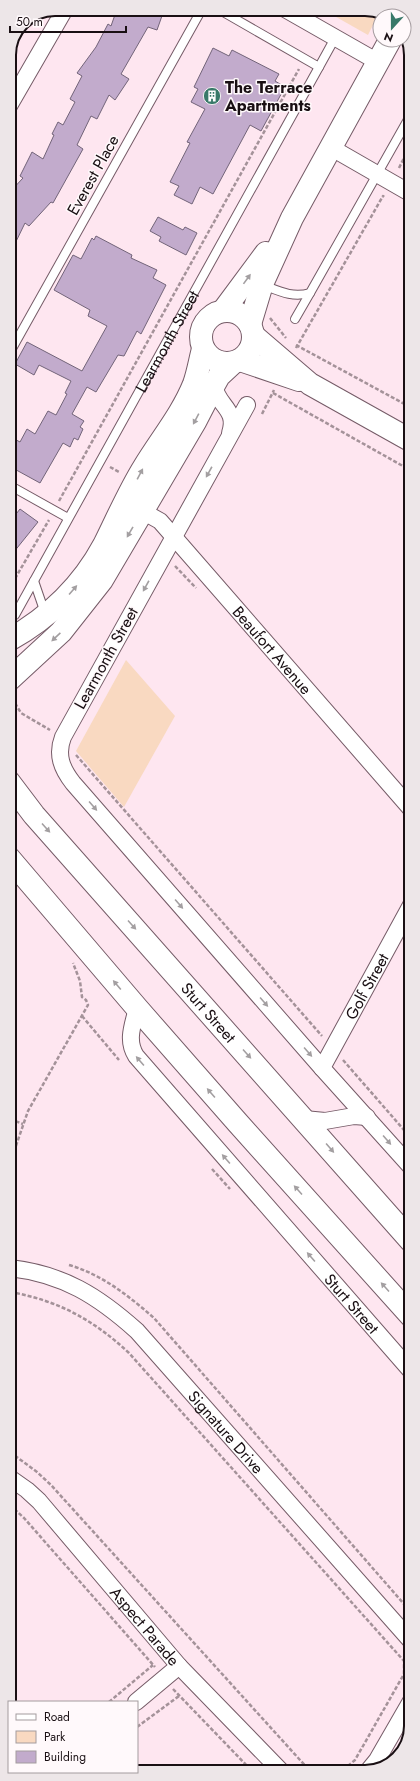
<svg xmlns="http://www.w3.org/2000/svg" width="420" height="1781" viewBox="0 0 420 1781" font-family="Jost,sans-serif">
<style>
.green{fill:#f9d9c1}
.building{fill:#c2abcc;stroke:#726479}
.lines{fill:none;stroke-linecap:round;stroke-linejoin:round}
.lane-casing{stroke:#755b67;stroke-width:10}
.street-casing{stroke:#755b67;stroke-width:18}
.secondary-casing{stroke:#755b67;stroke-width:24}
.path{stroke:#a49299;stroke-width:2.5;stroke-dasharray:4 2;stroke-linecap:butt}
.lane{stroke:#fff;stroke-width:8}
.street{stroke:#fff;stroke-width:16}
.secondary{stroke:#fff;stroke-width:22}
.oneway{fill:#a39fa1}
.labels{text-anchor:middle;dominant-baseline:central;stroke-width:3;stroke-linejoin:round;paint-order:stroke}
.poi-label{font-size:16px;font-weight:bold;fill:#190f13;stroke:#fff9fb;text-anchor:start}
.street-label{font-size:16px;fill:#190f13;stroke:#fff9fb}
.rim{fill:none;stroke:#190f13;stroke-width:2}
</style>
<rect width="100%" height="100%" fill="#fee6f0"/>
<g class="green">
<path d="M322 9H371L379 13 368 35Z"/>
<path d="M126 660 175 716 124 807 76 751Z"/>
</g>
<g class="building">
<path d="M117 9H152L163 13 157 30 148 27 121 74 129 79 115 100 109 95 97 119 91 116 77 145 83 149 53 203 51 202 29 226 25 223 9 256V193L23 178 20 176 32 152 43 159 54 135 52 134 58 122 63 125 75 102 70 99 82 76 77 73 96 47 108 24 111 26Z"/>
<path d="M213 48 229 56 232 50 279 74 275 81 285 87 261 131 250 125 213 194 200 187 192 204 174 195 179 186 170 182 190 143 187 142 205 109 191 102 198 89 194 87Z"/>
<path d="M158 217 183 230 185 227 197 233 186 255 159 241 161 237 150 231Z"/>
<path d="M96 236 132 255 131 258 157 270 153 278 166 285 141 334 137 331 124 356 118 355 96 392 87 387 72 414 84 421 80 427 83 429 78 440 74 438 70 447 63 443 40 483 9 466V436L20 442 27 429 35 434 48 411 56 415 67 394 65 393 71 381 39 365 34 375 15 364 27 342 82 371 107 326 88 316 90 310 54 290 73 255 81 259 92 238 94 240Z"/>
<path d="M20 509 38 522 9 558V523Z"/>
</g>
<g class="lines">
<defs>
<g id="lane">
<path d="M218 9 319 67 335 38"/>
<path d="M263 285C279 291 292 298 310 293L410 116"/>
<path d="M295 319 310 293"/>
<path d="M9 354 202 9"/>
<path d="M9 485 68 518"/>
<path d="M34 581 45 613"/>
<path id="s1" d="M15 615 319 67"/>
</g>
<g id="street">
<path d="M285 9 378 62"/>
<path d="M9 106 65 9"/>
<path d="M330 147 410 193"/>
<path d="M214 385C217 406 238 409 230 433"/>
<path d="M247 405 63 737C56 755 62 769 73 783L322 1068 411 1167"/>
<path id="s2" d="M133 506 160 521 411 809"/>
<path id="s3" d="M137 1008C133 1025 126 1040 136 1056L411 1371"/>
<path id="s4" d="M322 1068 411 905"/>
<path d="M304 1119 325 1121 354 1116 367 1117"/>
<path id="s5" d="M10 1268C63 1274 98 1296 137 1331L411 1641"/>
<path id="s6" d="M10 1478 27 1490 39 1501 179 1666 281 1771"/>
<path d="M136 1702 179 1666"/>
<path d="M368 1771 377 1760 411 1701"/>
</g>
<g id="secondary">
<circle cx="227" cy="337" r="26"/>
<path d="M223 311 266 253"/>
<path d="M250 324 262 284 292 218 390 40"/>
<path d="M254 336 310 384 410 440"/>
<path d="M240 360 299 380"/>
<path d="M9 640C50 617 82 586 104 545 117 519 129 491 144 467 161 439 182 414 194 384 198 373 200 360 203 349"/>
<path d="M9 680 61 632 102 580 195 422 214 385 219 376 233 363"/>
<path id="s7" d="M9 782 34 815 411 1241"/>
<path d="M9 858 137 1008 237 1122 411 1316"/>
</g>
</defs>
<use href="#lane" class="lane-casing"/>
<use href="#street" class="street-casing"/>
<use href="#secondary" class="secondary-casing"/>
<g class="path">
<path d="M399 168 410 146"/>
<path d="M270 318 286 338"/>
<path d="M296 345 410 407"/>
<path d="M296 348 383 196 384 197"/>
<path d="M273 393 410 470"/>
<path d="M262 414 274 390"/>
<path d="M110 467 119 472"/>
<path d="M59 501 299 69"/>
<path d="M175 566 196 588"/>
<path d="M9 589 49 520"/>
<path d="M12 698 21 713 50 730"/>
<path d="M76 755 322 1036"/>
<path d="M82 1016 119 1060"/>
<path d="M343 1060 411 1138"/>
<path d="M10 1119 23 1124"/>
<path d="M10 1163 28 1111 88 1005 86 1000 82 997 80 981 73 963"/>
<path d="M212 1169 230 1189"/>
<path d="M69 1265C101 1274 129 1296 154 1318L411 1612"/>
<path d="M10 1292C57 1300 94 1320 129 1353L404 1661V1674L355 1760 342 1771"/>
<path d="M405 1385 411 1391"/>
<path d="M10 1452 37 1472 51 1485 310 1771"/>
<path d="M10 1505 24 1518 155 1667"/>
<path d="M173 1689 252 1771"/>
<path d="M109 1702 153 1665"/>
<path d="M137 1727 179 1696"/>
</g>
<use href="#lane" class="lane"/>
<use href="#street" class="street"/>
<use href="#secondary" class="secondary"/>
</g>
<defs><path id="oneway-solid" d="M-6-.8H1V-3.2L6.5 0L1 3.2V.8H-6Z"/></defs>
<g class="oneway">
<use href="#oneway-solid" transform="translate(247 279) rotate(-54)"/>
<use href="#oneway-solid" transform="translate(196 419) rotate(118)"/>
<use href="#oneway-solid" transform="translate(209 472) rotate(119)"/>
<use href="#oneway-solid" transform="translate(140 474) rotate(-62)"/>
<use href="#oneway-solid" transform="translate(130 532) rotate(120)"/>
<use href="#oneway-solid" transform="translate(146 586) rotate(119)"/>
<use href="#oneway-solid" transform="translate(73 590) rotate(-49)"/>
<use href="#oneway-solid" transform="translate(56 637) rotate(137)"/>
<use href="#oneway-solid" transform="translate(93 806) rotate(49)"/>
<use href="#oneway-solid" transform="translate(46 828) rotate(48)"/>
<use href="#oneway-solid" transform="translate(179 904) rotate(49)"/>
<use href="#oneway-solid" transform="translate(132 925) rotate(48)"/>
<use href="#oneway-solid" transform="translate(117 985) rotate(-130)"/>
<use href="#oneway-solid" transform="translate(264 1002) rotate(49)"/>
<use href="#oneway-solid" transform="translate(308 1052) rotate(49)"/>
<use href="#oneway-solid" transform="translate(247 1054) rotate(48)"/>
<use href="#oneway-solid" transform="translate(140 1061) rotate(-131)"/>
<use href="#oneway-solid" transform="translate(211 1093) rotate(-131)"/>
<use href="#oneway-solid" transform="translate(387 1140) rotate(49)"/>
<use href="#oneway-solid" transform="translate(330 1148) rotate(49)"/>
<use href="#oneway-solid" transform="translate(226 1159) rotate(-131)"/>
<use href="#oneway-solid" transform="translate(298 1190) rotate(-132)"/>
<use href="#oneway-solid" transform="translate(311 1257) rotate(-131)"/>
<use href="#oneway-solid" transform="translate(385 1287) rotate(-132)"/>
</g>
<defs>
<symbol id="building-disc" viewBox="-11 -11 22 22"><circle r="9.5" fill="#387969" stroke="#fff9fb"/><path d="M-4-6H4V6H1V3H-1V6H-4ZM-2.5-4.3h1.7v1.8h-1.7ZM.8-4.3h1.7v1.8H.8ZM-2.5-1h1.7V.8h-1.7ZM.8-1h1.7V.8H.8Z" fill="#fff"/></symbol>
</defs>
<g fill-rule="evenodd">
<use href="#building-disc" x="202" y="86" width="20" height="20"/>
</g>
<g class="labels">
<g class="poi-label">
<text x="225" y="87">The Terrace<tspan x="225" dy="18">Apartments</tspan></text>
</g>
<g class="street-label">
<text transform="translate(93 175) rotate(-61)">Everest Place</text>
<text stroke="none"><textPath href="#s1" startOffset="313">Learmonth Street</textPath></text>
<text stroke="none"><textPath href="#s2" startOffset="202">Beaufort Avenue</textPath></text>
<text transform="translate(106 658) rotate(-61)">Learmonth Street</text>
<text stroke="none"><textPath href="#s4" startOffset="93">Golf Street</textPath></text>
<text stroke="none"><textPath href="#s7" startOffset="305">Sturt Street</textPath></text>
<text stroke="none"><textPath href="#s3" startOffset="378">Sturt Street</textPath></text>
<text stroke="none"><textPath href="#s5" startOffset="279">Signature Drive</textPath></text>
<text stroke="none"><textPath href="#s6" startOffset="201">Aspect Parade</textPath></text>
</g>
</g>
<path d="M0 0H420V1781H0ZM55 16H365A39 39 0 0 1 404 55V1726A39 39 0 0 1 365 1765H55A39 39 0 0 1 16 1726V55A39 39 0 0 1 55 16Z" fill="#ede6e8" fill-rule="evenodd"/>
<path class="rim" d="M55 16H365A39 39 0 0 1 404 55V1726A39 39 0 0 1 365 1765H55A39 39 0 0 1 16 1726V55A39 39 0 0 1 55 16Z"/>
<rect x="8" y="1701" width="130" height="72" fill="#fff9fb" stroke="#a39b9e"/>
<rect x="16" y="1714" width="20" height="6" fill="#ffffff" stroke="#a39b9e"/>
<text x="44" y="1721" font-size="12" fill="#190f13">Road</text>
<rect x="16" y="1731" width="20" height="12" fill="#f9d9c1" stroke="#a39b9e"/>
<text x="44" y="1741" font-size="12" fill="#190f13">Park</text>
<rect x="16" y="1751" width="20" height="12" fill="#c2abcc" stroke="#a39b9e"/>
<text x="44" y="1761" font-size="12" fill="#190f13">Building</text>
<g transform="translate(392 28) rotate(201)"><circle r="19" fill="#fff9fb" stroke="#a39b9e"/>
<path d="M0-3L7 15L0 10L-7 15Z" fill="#387969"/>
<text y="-6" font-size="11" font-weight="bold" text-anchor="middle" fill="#190f13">N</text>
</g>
<path d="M10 26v6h116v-6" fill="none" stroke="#190f13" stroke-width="2"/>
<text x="16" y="26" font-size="12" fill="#190f13" stroke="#fff9fb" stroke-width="3" paint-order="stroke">50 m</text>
</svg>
